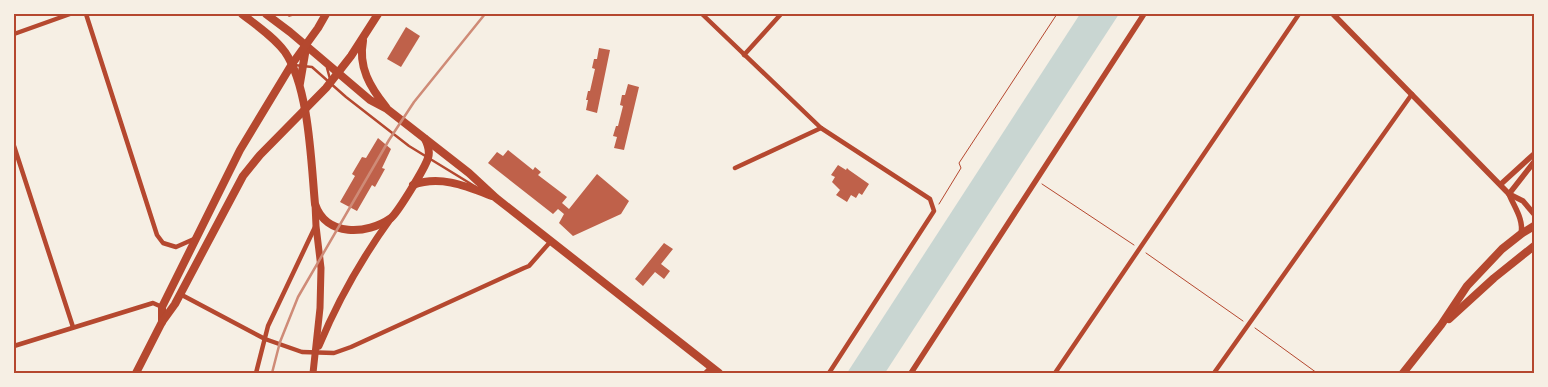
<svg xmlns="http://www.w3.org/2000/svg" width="1548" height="387" viewBox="0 0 1548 387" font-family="Mulish,sans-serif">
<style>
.water{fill:#c9d6d2}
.building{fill:#bf614a}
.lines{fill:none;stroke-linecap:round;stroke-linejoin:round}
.path{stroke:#b5482f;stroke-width:1}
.service{stroke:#b5482f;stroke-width:2.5}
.minor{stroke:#b5482f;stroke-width:4.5}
.tertiary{stroke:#b5482f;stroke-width:5.5}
.secondary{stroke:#b5482f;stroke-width:7}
.primary{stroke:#b5482f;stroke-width:8}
.rail{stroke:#cf8b77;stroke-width:2.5}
.neatline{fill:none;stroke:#b5482f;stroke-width:2}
</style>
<rect width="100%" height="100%" fill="#f6efe4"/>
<path class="water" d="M1080 14H1119L885 373H847Z"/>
<g class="building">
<path d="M285 14H299L289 17Z"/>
<path d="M406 27 420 36 401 67 387 59Z"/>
<path d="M599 48 610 50 597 113 586 110 588 100H586L588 91H590L595 69 592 68 594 59H597Z"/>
<path d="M628 84 639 87 624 150 614 148 617 137 613 136 616 126H618L623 106 620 105 622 95H625Z"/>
<path d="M378 138 391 149 382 168 385 169 375 187 372 185 357 211 340 202 355 176 352 174 362 157 366 158Z"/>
<path d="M508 150 533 170 535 167 541 172 538 175 567 197 562 203 569 209 597 174 629 201 621 214 573 236 559 223 564 214 558 209 553 214 488 163 497 152 503 156Z"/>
<path d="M838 165 846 170 847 168 849 170 869 184 862 195 859 193 856 198 851 195 847 202 836 195 840 190 832 182 835 177 831 175Z"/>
<path d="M664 243 673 249 661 264 670 271 664 279 655 272 643 286 635 279Z"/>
</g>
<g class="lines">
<g class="path">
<path d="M1042 184 1134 245"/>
<path d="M939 204 961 168 959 163 1057 14"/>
<path d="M1146 253 1243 321"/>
<path d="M1255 328 1317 373"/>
</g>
<g class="service">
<path d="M294 65 312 67 346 97 409 146 476 187"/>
<path d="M327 68 330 79"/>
</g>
<g class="minor">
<path d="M86 14 157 235 163 243 176 247 194 239"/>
<path d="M702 14 821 128 930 199 934 211 829 373"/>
<path d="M14 34 70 14"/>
<path d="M744 55 781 14"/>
<path d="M14 146 73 327"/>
<path d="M735 168 821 128"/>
<path d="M180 294 265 339 302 352 334 353 351 347 524 268 529 266 551 241"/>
<path d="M14 346 153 303 162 307"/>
<path d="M256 373 268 326 315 227"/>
<path d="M705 373 711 367"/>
<path d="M1055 373 1299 14"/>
<path d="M1214 373 1412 94"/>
</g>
<g class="tertiary">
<path d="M1333 14 1509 194 1523 201 1534 214"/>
<path d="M1501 184 1534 154"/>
<path d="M1509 194C1514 207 1524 219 1521 234"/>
<path d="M1509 194 1534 162"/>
<path d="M911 373 1144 14"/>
</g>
<g class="secondary">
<path d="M319 346C338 300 362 258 391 218"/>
<path d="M313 373 320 308 321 268 316 226 315 204"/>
</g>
<g class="primary">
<path d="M242 14C256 25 274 37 285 52 309 87 311 161 315 204 326 237 367 235 391 218 398 212 425 168 428 158 430 152 428 145 425 139"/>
<path d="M266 14 290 32 370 100 387 109 469 173 496 198 719 373"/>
<path d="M363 41C358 67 370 87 386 107"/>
<path d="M300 83 306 48"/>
<path d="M413 185C440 175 466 186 492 196"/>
<path d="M1449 319 1494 278 1534 246"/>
<path d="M162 322V307L240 150 292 64 318 28 326 14"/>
<path d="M136 373 162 322 175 304 243 176 260 155 326 88 351 56 378 14"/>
<path d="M1403 373 1441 325 1467 286 1502 249 1521 234 1534 226"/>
</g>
<path class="rail" d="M272 373 280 342 298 297 389 140 414 102 485 14"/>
</g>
<rect width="1548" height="387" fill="none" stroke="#f6efe4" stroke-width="30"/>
<rect x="15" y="15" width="1518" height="357" class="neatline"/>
</svg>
